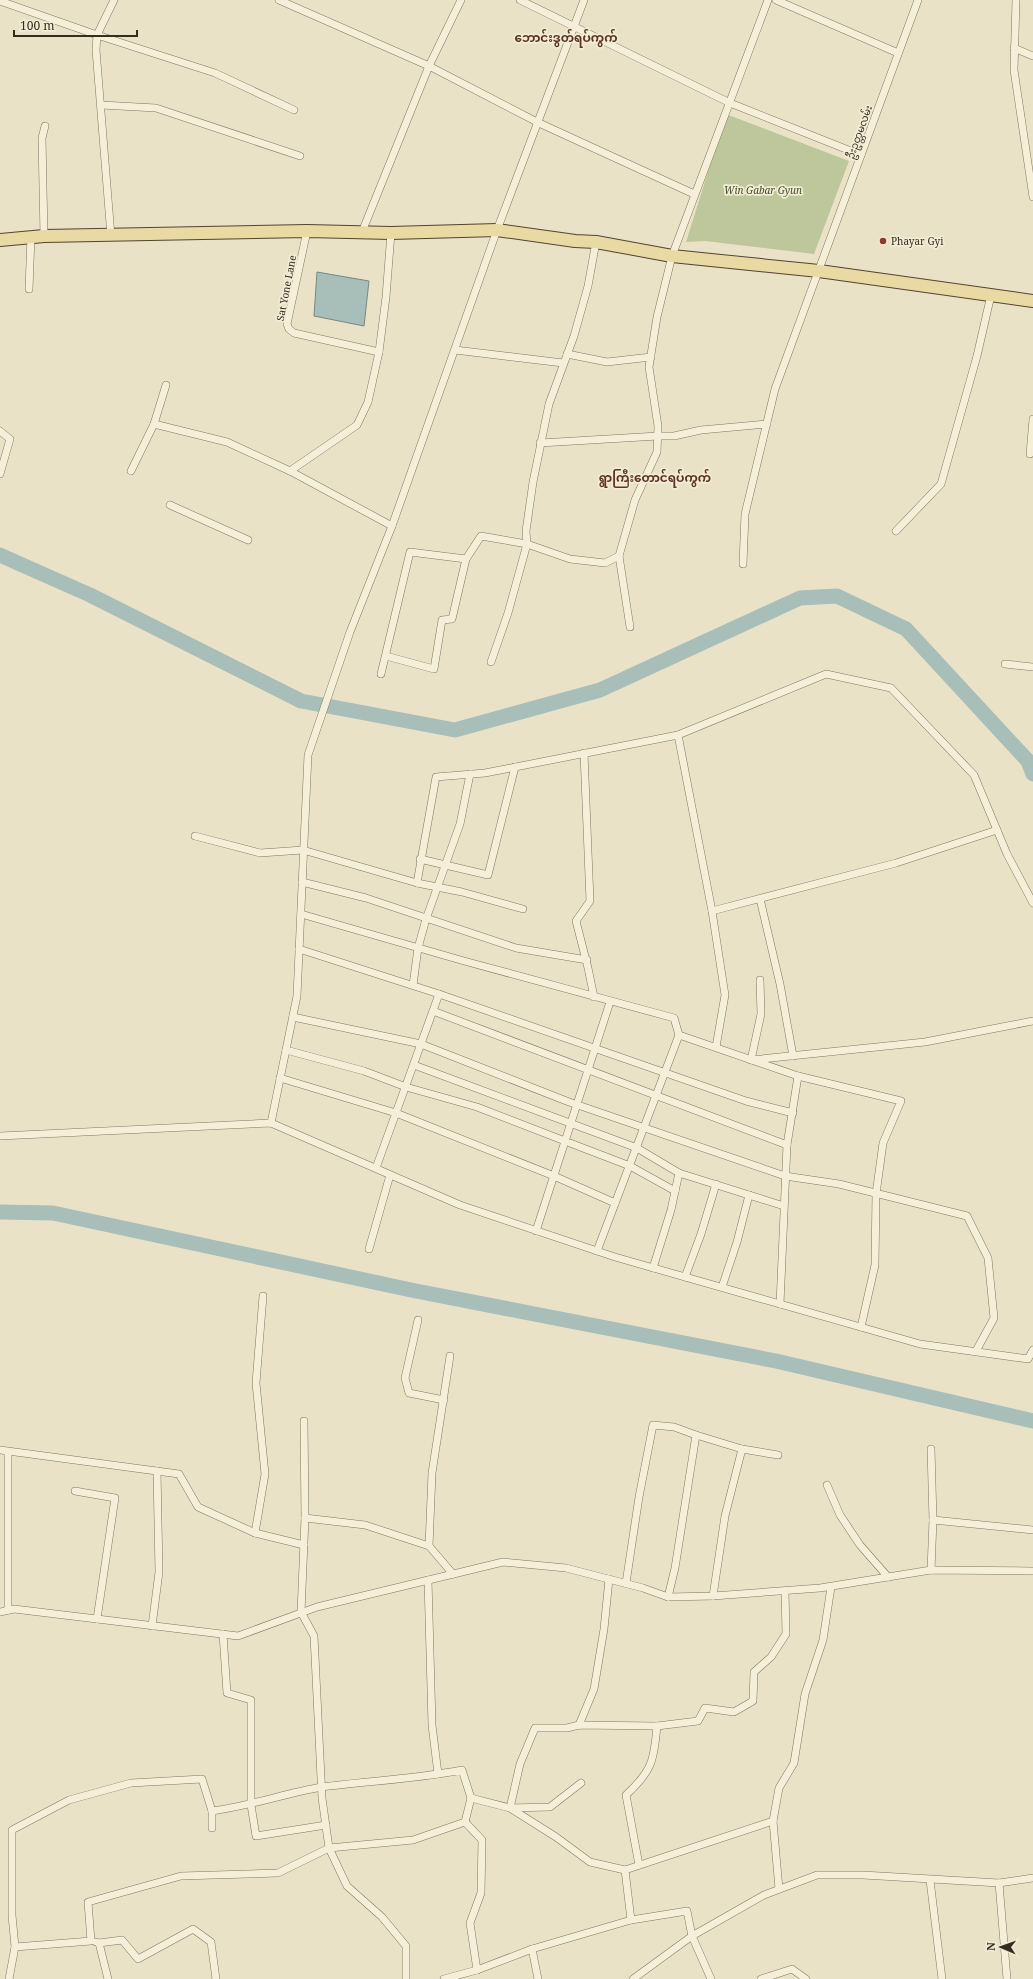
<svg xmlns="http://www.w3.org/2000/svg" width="1033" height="1979" viewBox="0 0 1033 1979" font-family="'Noto Serif','Noto Sans Myanmar',serif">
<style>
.green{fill:#bec79c}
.water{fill:#a7beb9;stroke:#6f8b87}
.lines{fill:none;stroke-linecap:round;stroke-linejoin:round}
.river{stroke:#a7beb9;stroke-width:15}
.street-casing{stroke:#83755e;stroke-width:8}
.primary-casing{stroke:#524332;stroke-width:14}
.street{stroke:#f5efd9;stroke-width:7}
.primary{stroke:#e9d9a3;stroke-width:12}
.poi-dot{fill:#8c3b34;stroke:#f2ecd5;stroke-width:1.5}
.labels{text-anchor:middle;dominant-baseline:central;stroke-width:3.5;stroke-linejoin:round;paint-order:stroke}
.street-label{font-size:10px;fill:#352c20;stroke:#f2ecd5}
.park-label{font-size:10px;font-style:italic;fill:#424f29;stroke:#f2ecd5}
.poi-label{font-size:10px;fill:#352c20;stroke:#f2ecd5;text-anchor:start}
.quarter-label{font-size:12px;font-weight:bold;fill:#5d3524;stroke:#f2ecd5}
</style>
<rect width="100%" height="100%" fill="#eae2c7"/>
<path class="green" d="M726 114 849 161 814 254 705 241 686 242Z"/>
<path class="water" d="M317 272 369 281 364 326 314 316Z"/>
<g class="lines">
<g class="river">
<path d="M0 555 90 595 301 701 455 730 600 690 800 598 837 596 906 629 1028 761 1033 774"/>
<path d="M0 1212 53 1213 411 1290 776 1361 1033 1421"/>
</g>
<defs>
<g id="street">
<path d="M279 0 429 66 539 123 694 194"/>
<path d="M520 0 730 103 861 155"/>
<path d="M776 0 898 53"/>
<path d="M1016 0 1014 70 1033 197"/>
<path d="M0 1 97 35 215 73 294 110"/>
<path d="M1014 48 1033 56"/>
<path d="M101 105 156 108 300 156"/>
<path d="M307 231 287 324 289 329 294 333 379 352"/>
<path d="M362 232 429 66 461 0"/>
<path d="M44 236 42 138 45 126"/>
<path d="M111 236 96 50 97 35 114 0"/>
<path d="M29 289 31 237"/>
<path d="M455 350 563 363"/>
<path d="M567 354 607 362 651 357"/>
<path d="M154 424 227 442 290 471 392 526"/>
<path d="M0 431 10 439 0 474"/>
<path d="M540 443 658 436H674L701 430 767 424"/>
<path d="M1030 454 1033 419"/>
<path d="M131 471 154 424 166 385"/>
<path d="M290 471 357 425 368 402 379 352 386 297 391 233"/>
<path d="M170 505 248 540"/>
<path d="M896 531 941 484 977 356 991 295"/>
<path d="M743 564 745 514 775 389 918 0"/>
<path d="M630 627 619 556 635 500 657 452 658 426 649 367 657 317 672 256 768 0"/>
<path d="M386 656 434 669 442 620 452 619 466 559"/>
<path d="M491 662 508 613 527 544 526 531 533 482 549 404 574 336 588 286 596 242"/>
<path d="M1005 664 1033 667"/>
<path d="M381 674 410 552 466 559 481 536 527 544 570 559 605 563 619 556"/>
<path d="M678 735 712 911"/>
<path d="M584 753 590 901 576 921 588 968 594 997"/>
<path d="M195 836 260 853 303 850 417 883 462 892 523 909"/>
<path d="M420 859 488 875 515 767"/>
<path d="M302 882 366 898 516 948 587 960"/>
<path d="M417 883 436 777 485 773 678 735 826 674 891 688 974 775 1007 854 1033 903"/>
<path d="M760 899 780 984 793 1056"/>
<path d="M301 914 464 961 674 1018 679 1035 597 1251"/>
<path d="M299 949 439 994 746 1101 793 1113"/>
<path d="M760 980 761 1014 751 1060 925 1042 1033 1021"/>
<path d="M413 985 418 948 426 919 460 824 470 774"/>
<path d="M433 1011 787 1145"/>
<path d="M293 1017 421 1044 569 1102 785 1176 839 1184 967 1216 988 1258 994 1318 976 1351"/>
<path d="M679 1035 798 1076 901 1101 883 1143 876 1194 875 1265 861 1327"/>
<path d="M716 1047 725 995 712 911 896 863 997 830"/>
<path d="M286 1050 364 1071 406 1087 477 1107 565 1141"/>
<path d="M414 1065 637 1148 679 1173 784 1206"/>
<path d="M280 1078 396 1113 554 1176 615 1203"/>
<path d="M271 1123 297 996 308 755 350 632 392 526 497 230 584 0"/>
<path d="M0 1136 271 1123 460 1205 615 1257 920 1344 1028 1359 1033 1350"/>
<path d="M570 1143 630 1166 675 1191"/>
<path d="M376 1168 439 994"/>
<path d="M536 1231 610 1002"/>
<path d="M369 1249 390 1175"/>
<path d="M653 1268 671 1210 679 1173"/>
<path d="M685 1277 701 1234 716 1184"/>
<path d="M722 1287 737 1242 749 1195"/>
<path d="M780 1304 787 1145 798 1076"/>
<path d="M418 1320 405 1378 409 1393 444 1400"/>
<path d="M450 1356 432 1473 429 1546 453 1574"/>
<path d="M304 1421 305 1518 301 1612 314 1636 322 1798 329 1848 347 1886 382 1917 406 1946V1979"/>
<path d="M696 1435 742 1449"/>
<path d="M931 1449 933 1520 931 1570"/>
<path d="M0 1450 179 1474 198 1507 255 1533 304 1545"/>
<path d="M827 1485 840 1515 860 1545 888 1577"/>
<path d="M75 1491 115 1498 97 1619"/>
<path d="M305 1518 365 1525 429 1546"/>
<path d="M933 1520 1033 1530"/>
<path d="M255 1533 265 1474 256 1383 263 1296"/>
<path d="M428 1580 432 1725 438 1774"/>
<path d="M626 1583 639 1497 653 1425 674 1427 696 1435 675 1568 668 1597"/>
<path d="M713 1596 725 1516 742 1449 778 1455"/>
<path d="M8 1610V1452"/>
<path d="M0 1612 14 1609 238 1636 317 1607 503 1562 566 1568 643 1588 668 1597 713 1596 820 1588 931 1570 1033 1571"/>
<path d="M152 1626 159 1572 157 1471"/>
<path d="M223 1634 227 1693 251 1700V1805L256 1836 326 1825"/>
<path d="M579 1725 594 1689 604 1629 609 1579"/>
<path d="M581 1783 550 1807 510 1808 520 1764 535 1728H567L579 1725 657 1726 698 1721 705 1708 734 1712 753 1701 754 1672 771 1657 786 1634 785 1591"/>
<path d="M471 1798 510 1808 556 1837 590 1862 625 1870"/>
<path d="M465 1822 482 1840 481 1893 470 1923 477 1970"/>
<path d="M639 1865 626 1795C652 1771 654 1761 657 1726"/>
<path d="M930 1880 942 1979"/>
<path d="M999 1883 1007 1979"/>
<path d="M779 1889 773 1821 779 1788 794 1763 805 1694 823 1640 831 1587"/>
<path d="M631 1920 687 1911 692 1936 711 1979"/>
<path d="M96 1942 99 1943 108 1979"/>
<path d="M99 1943 122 1940 138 1959 193 1929 211 1942 216 1979"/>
<path d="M15 1947 12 1915V1830L69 1800 131 1783 202 1779 212 1811V1828"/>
<path d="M532 1949 538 1979"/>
<path d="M9 1979 15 1947 91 1941 88 1902 181 1876 278 1873 329 1848 413 1840 465 1822 471 1798 462 1770C416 1779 369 1781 322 1787 286 1793 250 1806 212 1811"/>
<path d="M444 1979 477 1970 532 1949 631 1920 625 1870 773 1821"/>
<path d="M633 1979 692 1936 764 1895 817 1875H863L999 1883 1033 1878"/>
<path d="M761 1979 792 1969 806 1979"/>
</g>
<path id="primary" d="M0 240 44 236 307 231 391 233 497 230 575 241 596 242 672 256 819 271 1033 301"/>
</defs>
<use href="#street" class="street-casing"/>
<use href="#primary" class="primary-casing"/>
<use href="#street" class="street"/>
<use href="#primary" class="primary"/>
</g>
<circle class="poi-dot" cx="883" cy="241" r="4"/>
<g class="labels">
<g class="street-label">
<text transform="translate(859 132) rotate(-70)">ဦးဥတ္တမလမ်း</text>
<text transform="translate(286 288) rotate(-79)">Sat Yone Lane</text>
</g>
<g class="park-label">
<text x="763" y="190">Win Gabar Gyun</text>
</g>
<g class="poi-label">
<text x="891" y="241">Phayar Gyi</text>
</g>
<g class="quarter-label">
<text x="566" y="37">ဘောင်းဒွတ်ရပ်ကွက်</text>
<text x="655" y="477">ရွာကြီးတောင်ရပ်ကွက်</text>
</g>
</g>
<g transform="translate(1001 1947) rotate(272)" stroke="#f2ecd5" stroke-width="3" paint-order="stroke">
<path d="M0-3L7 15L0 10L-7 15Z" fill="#352c20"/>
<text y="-6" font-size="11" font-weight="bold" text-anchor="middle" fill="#352c20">N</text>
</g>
<path d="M14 30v6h123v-6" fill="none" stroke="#352c20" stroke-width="2"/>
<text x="20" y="30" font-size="12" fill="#352c20" stroke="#f2ecd5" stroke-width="3" paint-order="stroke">100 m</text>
</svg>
